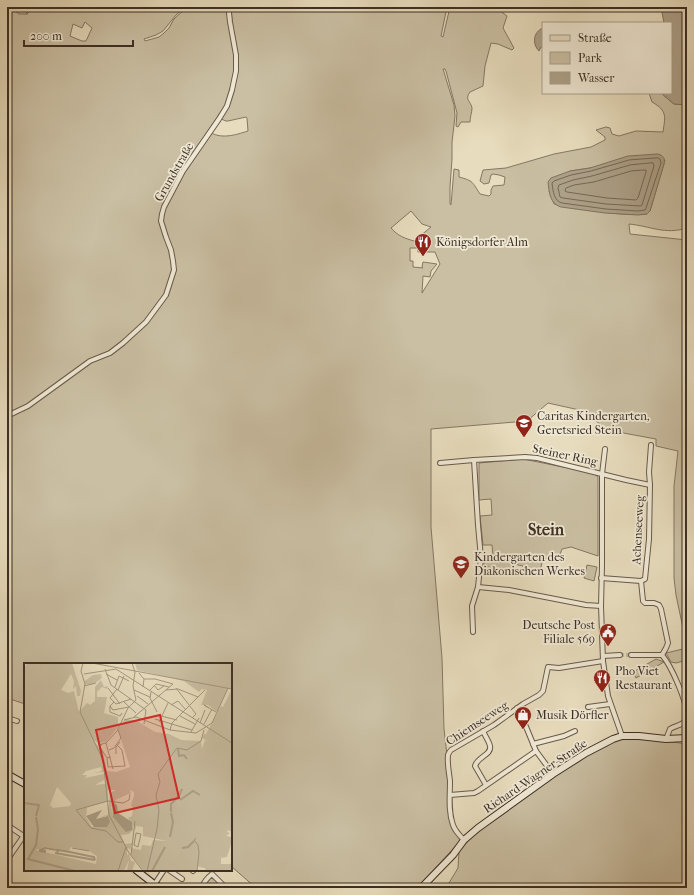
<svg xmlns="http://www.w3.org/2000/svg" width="694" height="895" viewBox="0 0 694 895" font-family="'IM FELL French Canon',serif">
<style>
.green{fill:#cabfa3;stroke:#847764;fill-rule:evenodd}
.water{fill:#ada189;stroke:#807361}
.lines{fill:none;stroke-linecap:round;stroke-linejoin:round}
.shore{stroke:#756856;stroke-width:1}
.stream{stroke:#807361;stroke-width:1}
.street-tunnel{stroke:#c5b99e;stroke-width:4;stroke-dasharray:4 2;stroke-linecap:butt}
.street-casing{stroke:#685a4a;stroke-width:6}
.secondary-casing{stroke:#3d2f24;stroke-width:8}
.primary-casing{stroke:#3d2f24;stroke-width:9}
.street{stroke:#efe8d4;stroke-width:4}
.secondary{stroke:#efe8d4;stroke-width:6}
.primary{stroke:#e7dcbd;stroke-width:7}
.labels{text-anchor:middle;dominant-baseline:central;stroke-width:3.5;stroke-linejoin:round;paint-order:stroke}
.street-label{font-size:12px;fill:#3d2f24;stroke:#efe8d4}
.poi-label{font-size:12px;fill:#3d2f24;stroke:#efe8d4;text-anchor:start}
.district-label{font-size:16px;font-weight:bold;fill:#3d2f24;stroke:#efe8d4}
.inset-river{fill:none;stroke:#ada189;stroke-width:2}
.inset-road{fill:none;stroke:#a39780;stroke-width:1}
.view{fill:#d62828;fill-opacity:0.15;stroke:#d62828;stroke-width:2}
.inset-edge{fill:none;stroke:#3d2f24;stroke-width:2}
</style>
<rect width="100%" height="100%" fill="#e7dcbd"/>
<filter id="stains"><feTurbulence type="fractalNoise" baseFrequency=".005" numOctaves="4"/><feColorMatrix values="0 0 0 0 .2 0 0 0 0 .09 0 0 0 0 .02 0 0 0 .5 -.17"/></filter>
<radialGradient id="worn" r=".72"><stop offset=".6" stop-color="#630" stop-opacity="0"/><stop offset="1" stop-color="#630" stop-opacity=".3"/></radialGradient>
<g class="green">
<path d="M7 7H185L176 15 163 31 156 35 144 39 145 41 159 37 164 33 169 28 174 19 187 7H228L235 59 234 74 226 104 208 131C221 140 235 135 248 131L247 118 246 117 228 121H226L221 119 236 78 231 7H447L441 36 443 37 450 7H495L507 16 503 28 514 48 512 50 498 44 491 43 485 66 483 86 470 92C464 100 471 101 472 108 472 112 470 117 470 122H461L458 127 456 126 457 113 446 71 445 69H443L454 105 455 116 452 142V159L450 187V204L451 205 454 169 459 170V177C474 181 472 182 480 194L489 196 491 194V190L493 186 504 185 505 177 499 175 493 174 491 175 489 183 484 184 480 181 483 170 506 168 554 154 591 147 605 140V137L596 130 606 127 610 128 612 134 619 136 636 131 663 132C665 117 668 111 652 102L649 93H661L674 104 687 105V228C665 235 650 226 629 224L630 234 687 240V466L685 486 683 552V573L687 598V647L676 595 674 578V486L678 451 656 446V439L607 430 584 411 548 403 527 421 431 429V527L442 658 444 729 447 755 449 804 452 826 461 840 429 875 417 888H256L231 866V664H25V704L7 698ZM85 22 92 28 86 41H82L70 36 73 24 82 28ZM665 160 650 211 647 214C625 216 603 212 581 209 572 208 563 207 554 204L549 191 570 171 590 168ZM411 211 422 224 431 227 414 241C404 238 398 236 391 228ZM410 248H418V252H435L440 264 422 293 423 276 430 277 431 271 437 264 423 262 422 267 423 268 413 267V261H410Z"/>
<path d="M523 459 593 473 598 477V556L571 547 562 549 559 557 555 559 543 558 539 576 522 572 523 566 514 564 513 573 484 566V557H493L492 545H483L480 516 492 515 491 499 479 500V463Z"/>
<path d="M587 565 597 567 594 581 584 578Z"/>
<path d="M687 648V660L676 663 671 662 666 653Z"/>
<path d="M656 659 664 662 636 678 633 672Z"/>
<path d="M639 737 687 744V888H446L458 868 459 852 468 841 479 830 556 775 590 753 622 738Z"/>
<path d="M210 878 214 879 223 888H207L205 885 209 879Z"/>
</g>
<g class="water">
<path d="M661 7H687V105L674 104 661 93H671V23H664Z"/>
<path d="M543 28V47H541L539 51C532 44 533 32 543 28Z"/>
<path d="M658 154C664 156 665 158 664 164L650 211 647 214 638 215 605 213 561 207C550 204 549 192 548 182L551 178 570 171 590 168 628 156Z"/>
</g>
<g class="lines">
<g class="shore">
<path d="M658 158 660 159 661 163 646 208 645 210 638 211 606 209 562 203C554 201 553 191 552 183L554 181 571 175 591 171 629 160Z"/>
<path d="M653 163 654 166 642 205 641 206 606 204 563 198 560 197 558 188 559 185 573 180 592 176 630 165Z"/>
<path d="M644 170H646V172L638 198 636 200 607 198 567 192 565 191 566 188 574 185 594 182 631 171Z"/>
</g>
<g class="stream">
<path d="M26 7 25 9 27 14"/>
<path d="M7 13 10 11 14 10 19 14H27"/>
<path d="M27 14 34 7"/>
</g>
<path class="street-tunnel" d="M620 655H631"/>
<defs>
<g id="street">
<path d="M7 416 28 406 90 361 110 353 123 343 146 322 166 295 174 270 173 261 171 250 166 237 161 221 162 214 164 207 183 171 219 119 227 106 232 90 236 71V55L230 22 229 13 230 7"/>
<path d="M605 449 602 474V565L601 606 603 661 608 696 622 736"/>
<path d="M440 463 474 460"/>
<path d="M650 485 649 472 651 445"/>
<path d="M641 581 643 601 645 603H654L659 605 661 609 668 643 666 648 662 655"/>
<path d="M478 587 509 590 586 605 601 606"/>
<path d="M473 632 472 606 478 587 481 558 478 525 474 460 525 457 537 458 626 480 650 485 649 539 645 579 641 581 601 578"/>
<path d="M631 655H662"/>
<path d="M662 655C672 667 685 698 687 713"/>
<path d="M603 656 620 655"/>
<path d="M588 707 610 704"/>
<path d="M517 708 522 717 536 751 553 774"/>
<path d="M7 718 17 721"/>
<path d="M483 731C485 736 489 741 490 746 492 755 477 757 475 766L486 785"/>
<path d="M666 739 670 729C676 725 685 725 687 718"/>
<path d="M533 744 564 736 575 731"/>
<path d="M450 795 474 793 478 791 536 751"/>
<path d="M7 825 25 837"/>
<path d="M464 840C460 836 455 831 453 825 448 811 450 796 450 781 449 772 447 764 448 755 449 752 449 752 451 750L494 725 523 704 539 695 543 691 548 667 559 668 603 661"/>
<path d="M7 860 25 834"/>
<path d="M169 870 182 879"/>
<path d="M192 870 193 871"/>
<path d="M152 888 164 870"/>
<path d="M204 888 202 887C204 882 207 878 212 874L226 888"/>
</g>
<g id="secondary">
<path d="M7 774 25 784"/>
<path d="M136 870 154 884 162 888"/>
<path d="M421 888 453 855 464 840 478 828 553 774 586 753 613 739 622 736H639L666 739 687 738"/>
</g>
<path id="primary" d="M687 529V558"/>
</defs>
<use href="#street" class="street-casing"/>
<use href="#secondary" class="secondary-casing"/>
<use href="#primary" class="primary-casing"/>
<use href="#street" class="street"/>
<use href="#secondary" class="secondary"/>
<use href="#primary" class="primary"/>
</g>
<defs>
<symbol id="restaurant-pin" viewBox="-11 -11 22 30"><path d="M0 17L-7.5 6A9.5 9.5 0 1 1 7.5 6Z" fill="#8f2418" stroke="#efe8d4"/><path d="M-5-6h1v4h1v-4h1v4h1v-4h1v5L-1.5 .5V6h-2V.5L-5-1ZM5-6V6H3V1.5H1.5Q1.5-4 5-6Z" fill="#fff"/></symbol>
<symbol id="school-pin" viewBox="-11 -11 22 30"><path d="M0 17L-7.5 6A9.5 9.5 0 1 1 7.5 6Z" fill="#8f2418" stroke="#efe8d4"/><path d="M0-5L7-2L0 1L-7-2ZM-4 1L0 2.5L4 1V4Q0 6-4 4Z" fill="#fff"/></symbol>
<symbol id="civic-pin" viewBox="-11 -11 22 30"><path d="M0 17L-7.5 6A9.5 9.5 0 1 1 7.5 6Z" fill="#8f2418" stroke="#efe8d4"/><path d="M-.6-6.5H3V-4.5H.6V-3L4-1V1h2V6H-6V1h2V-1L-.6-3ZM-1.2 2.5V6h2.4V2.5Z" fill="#fff"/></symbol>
<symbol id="shop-pin" viewBox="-11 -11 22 30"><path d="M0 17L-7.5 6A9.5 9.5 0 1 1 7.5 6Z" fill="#8f2418" stroke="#efe8d4"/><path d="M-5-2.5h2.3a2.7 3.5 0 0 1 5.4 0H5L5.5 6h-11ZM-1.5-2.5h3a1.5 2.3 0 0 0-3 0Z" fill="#fff"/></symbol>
</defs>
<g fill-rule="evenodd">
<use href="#restaurant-pin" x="413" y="232" width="20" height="27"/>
<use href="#school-pin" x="514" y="413" width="20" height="27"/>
<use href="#school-pin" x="451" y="554" width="20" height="27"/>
<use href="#civic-pin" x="598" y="622" width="20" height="27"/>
<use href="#restaurant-pin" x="592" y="668" width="20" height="27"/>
<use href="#shop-pin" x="513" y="705" width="20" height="27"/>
</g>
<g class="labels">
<g class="street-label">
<text transform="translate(174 172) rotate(-60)">Grundstraße</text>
<text transform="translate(565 455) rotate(12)">Steiner Ring</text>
<text transform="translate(638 530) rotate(-87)">Achenseeweg</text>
<text transform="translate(477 723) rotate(-33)">Chiemseeweg</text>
<text transform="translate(535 776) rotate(-34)">Richard-Wagner-Straße</text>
</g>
<g class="poi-label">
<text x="436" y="242">Königsdorfer Alm</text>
<text x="537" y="416">Caritas Kindergarten,<tspan x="537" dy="14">Geretsried Stein</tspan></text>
<text x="474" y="557">Kindergarten des<tspan x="474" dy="14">Diakonischen Werkes</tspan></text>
<text x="595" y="625" text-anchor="end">Deutsche Post<tspan x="595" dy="14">Filiale 569</tspan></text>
<text x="615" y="671">Pho Viet<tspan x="615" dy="14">Restaurant</tspan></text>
<text x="536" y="715">Musik Dörfler</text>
</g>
<g class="district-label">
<text x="546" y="529">Stein</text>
</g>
</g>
<g transform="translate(24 663)">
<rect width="208" height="208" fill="#e7dcbd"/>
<path d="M3 0H48L57 28 56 33H53L52 23 49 26 50 18 47 11 37 27 44 30 50 28 55 49 63 40 66 42 71 38V24L77 17 80 24 84 23 83 26 78 24 73 29V34H83L80 50 94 54V64L82 79 74 80 67 75 79 89 83 108 92 109 106 104 94 67 101 56 113 58 131 69 145 71 157 77 177 78 178 86 181 77 184 78 178 75 180 71H182L197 43 199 44 208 26 204 25 193 49 184 42H177L183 27 178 26 175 29 160 18 113 7 111 0H208V169L204 167 203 169 206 170 202 173 207 174 208 178 203 194 197 195V201H208V208H182L181 205 175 204 174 202 173 208H120L107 192V186L103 185V192L105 191 107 198 111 199 108 208 103 207 105 197 100 208H0V6ZM77 104 78 108 69 110 80 109 81 121 71 122 80 117V111L61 115 63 112H58L62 108ZM33 124 47 140 46 143 29 145 26 142ZM84 127H92L86 130 84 152 75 154 83 153V164H68L62 154 63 144 84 138ZM106 127 110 129V133L107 142 109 145 108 153 104 155 108 160V167L103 168 89 154 87 143 93 146 91 137 107 130ZM109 161 111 168 112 163 119 164V173L143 178 129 177 127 183 118 182 117 187 107 185 108 180 101 181 97 172 105 171 109 167ZM22 184 45 188 47 184 65 188 73 193 72 201 11 187ZM77 11 78 15 74 18 67 22 61 21V18L69 12Z" fill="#cabfa3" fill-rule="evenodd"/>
<path d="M88 140 93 142 94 150 108 159V167L102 169 89 154ZM78 147 72 156 84 153 86 159 83 164H70L62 153Z" fill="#ada189"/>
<path class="inset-river" d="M154 86 155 93 160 92 163 96M156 137 169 128 176 132M0 140 15 142 12 153M147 149V141L155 133 158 126M12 154 14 166M14 166 12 182 4 196 51 208M146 174 149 159 147 150M158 185 164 184 170 178M16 187 21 185 33 187M16 187 21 188V189L16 188ZM31 190 71 197M33 191 34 187 46 189 70 194 71 197M128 208 141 184"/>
<path class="inset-road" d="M59 0 57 8 61 21 56 49 79 97 85 152 105 190 119 208M68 0 208 26M81 6 87 22 122 47 120 61M115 10 120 16 119 24M60 11 92 6 208 80M82 11 93 17M130 22 134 27 140 23M60 23 72 20M91 24 95 13 105 18M84 25 96 41M152 25 172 51 168 55M93 26 86 35 92 41 107 36M94 27 100 13M110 27 126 34M142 27 154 26 174 34M125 28 132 21 145 24M127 29 126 35 133 49M113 33 124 41M90 39 86 43 89 47 105 44M100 39 112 50M147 42 154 38 162 47M86 43V49L96 53 98 50M185 45 180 42 192 49M137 53 153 57M156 53 171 61M110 54 149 21 131 16H120M131 56 168 67M100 57 112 54 146 67 172 70 188 60 204 25M135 59 144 40M176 60 181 47M180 61 188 46M146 67 148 60 181 27M167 69 175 55M82 80 89 106M78 81 76 84 83 95M74 82 82 80 93 68 104 45 112 37 109 23 111 9 108 0M85 87 90 85 97 75 94 67M92 91V84L96 79M87 94 83 95 84 104 101 103 98 87 93 82M112 170 117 171 114 184 110 182ZM172 175 170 177 174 182 175 190 173 208M99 179H94L82 168 67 165 52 147 84 138 99 140 105 137 106 131M48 185 65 188M107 192 111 158M94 208 102 184M123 208 133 166 135 147 132 132 136 119 134 111 153 85 163 87 177 78 180 67"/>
<path class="view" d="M136 52 155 135 91 150 72 67Z"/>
<rect width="208" height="208" class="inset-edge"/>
</g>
<rect width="694" height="895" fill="none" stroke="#e7dcbd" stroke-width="24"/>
<rect x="8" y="8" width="678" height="879" fill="none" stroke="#3d2f24" stroke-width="2"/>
<rect x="12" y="12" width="670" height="871" fill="none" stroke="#3d2f24"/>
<rect x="542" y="22" width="130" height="72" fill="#efe8d4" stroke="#a89e8e"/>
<rect x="550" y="35" width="20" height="6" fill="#e7dcbd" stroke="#a89e8e"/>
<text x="578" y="42" font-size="12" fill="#3d2f24">Straße</text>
<rect x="550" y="52" width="20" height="12" fill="#cabfa3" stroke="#a89e8e"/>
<text x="578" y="62" font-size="12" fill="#3d2f24">Park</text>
<rect x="550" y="72" width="20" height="12" fill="#ada189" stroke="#a89e8e"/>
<text x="578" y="82" font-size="12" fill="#3d2f24">Wasser</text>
<path d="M24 40v6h109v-6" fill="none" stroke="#3d2f24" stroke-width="2"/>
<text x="30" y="40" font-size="12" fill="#3d2f24" stroke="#efe8d4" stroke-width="3" paint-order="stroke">200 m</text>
<rect width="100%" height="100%" filter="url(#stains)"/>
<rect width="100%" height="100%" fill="url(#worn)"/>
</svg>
